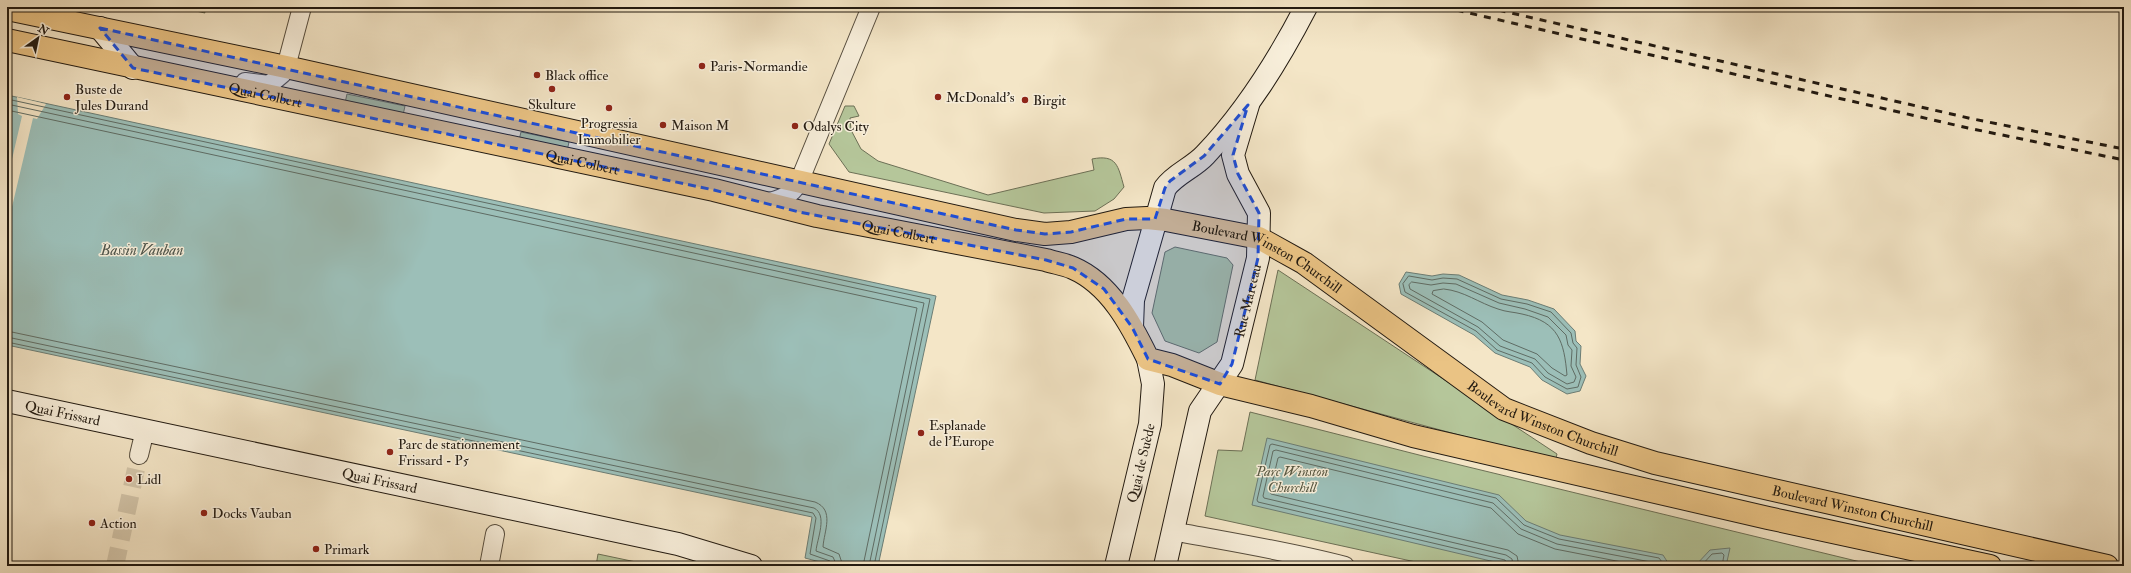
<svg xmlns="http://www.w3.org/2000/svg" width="2131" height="573" viewBox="0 0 2131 573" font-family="'IM FELL Double Pica',serif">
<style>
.green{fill:#b5c69a;stroke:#6c7056}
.water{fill:#9cbfb8;stroke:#6b7d75}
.pier{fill:#f4e6c7}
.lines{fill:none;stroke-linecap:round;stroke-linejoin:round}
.shore{stroke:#5f6c64;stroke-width:1}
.street-tunnel{stroke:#d4c7ac;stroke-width:18;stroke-dasharray:18 9;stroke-linecap:butt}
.street-casing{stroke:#564d3e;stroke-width:20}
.secondary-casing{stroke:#221a11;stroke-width:24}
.primary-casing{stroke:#221a11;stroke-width:24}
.street{stroke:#f8efdb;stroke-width:18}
.secondary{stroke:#f8efdb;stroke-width:22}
.primary{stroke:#eac384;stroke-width:22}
.rail{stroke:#221a11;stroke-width:3;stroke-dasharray:7 7;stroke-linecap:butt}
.marked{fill:#1d4ed8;fill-opacity:0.2;stroke:#1d4ed8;stroke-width:3;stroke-dasharray:8 5;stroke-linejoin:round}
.poi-dot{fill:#8f2418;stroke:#f8efdb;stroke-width:1.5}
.labels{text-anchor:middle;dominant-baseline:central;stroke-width:3;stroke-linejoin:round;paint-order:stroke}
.poi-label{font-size:14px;fill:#221a11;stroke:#f8efdb;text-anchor:start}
.street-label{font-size:14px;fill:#221a11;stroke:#f8efdb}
.park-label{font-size:14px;font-style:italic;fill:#555641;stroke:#f8efdb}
.water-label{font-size:15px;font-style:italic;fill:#4d544b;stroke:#f8efdb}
</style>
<rect width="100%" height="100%" fill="#f4e6c7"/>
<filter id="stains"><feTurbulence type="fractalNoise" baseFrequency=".005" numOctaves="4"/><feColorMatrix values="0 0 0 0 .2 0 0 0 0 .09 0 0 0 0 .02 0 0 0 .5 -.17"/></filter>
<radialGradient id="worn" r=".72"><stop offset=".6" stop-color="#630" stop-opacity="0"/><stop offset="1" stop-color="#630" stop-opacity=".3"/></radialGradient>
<g class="green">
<path d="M178 7H203L205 13Z"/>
<path d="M347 94 405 106 403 115 345 103Z"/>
<path d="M845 106H854L859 116 850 118 851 130 861 149 878 161 988 195 1094 170 1092 159C1117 154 1118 166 1124 187L1114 199 1095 211 1044 213 849 172 829 144Z"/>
<path d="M521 132 569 142 567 151 519 140Z"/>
<path d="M1175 247 1227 258 1233 265 1217 342 1199 353 1165 341 1152 313 1165 252Z"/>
<path d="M1278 270 1557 454 1556 458 1496 445 1255 380Z"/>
<path d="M1250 412 1423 456 1877 566H1434L1205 516 1218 450 1242 451Z"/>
<path d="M598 554 655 566H596Z"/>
</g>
<g class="water">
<path d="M7 95 936 296 878 566H835L805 558 812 517 7 345Z"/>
<path d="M1406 272 1432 276 1443 274 1459 275 1502 295 1528 300 1554 309 1575 331 1576 341 1581 346 1580 364 1586 376 1580 391 1567 394 1542 380 1530 367 1495 353 1474 335 1401 294 1399 284Z"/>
<path d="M1267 438 1499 495 1526 521 1560 535 1663 555 1670 566H1512L1252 505Z"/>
<path d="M1730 548 1726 566H1695L1710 550Z"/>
</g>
<path class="pier" d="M17 97 46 104 37 119 33 118 7 228V181L22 116 18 114Z"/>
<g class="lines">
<g class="shore">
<path d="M7 99 930 299 874 566"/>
<path d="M7 104 924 303 869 566"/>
<path d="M7 110 917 308 863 566"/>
<path d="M1409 276 1432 280 1443 278 1457 279 1501 299 1527 304 1551 312 1571 333 1573 343 1577 348 1576 365 1581 377 1578 387 1567 389 1545 377 1532 363 1497 350 1476 331 1405 292 1403 284Z"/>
<path d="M1412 282 1431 285 1443 283 1456 284 1499 303 1525 309 1548 317 1566 335 1568 345 1572 350 1571 366 1576 377 1574 382 1567 384 1548 373 1535 359 1500 346 1478 327 1410 289 1409 285Z"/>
<path d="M1444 289C1464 291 1479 303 1498 309 1506 312 1514 312 1522 314 1559 322 1564 342 1567 375L1565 376 1552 368 1537 354 1503 340 1482 322 1432 294 1433 291Z"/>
<path d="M7 331 815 502C835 510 824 531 823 547L839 554 843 566"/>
<path d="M7 337 814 508C828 515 817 539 816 551L833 557 837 566"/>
<path d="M7 342 813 513 816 518 810 554 830 561 832 566"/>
<path d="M1508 566 1505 560 1258 502 1257 500 1270 445 1272 444 1496 498 1524 525 1559 539 1659 558 1665 566"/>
<path d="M1513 566 1512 559 1506 555 1264 498 1263 496 1273 451 1276 450 1493 503 1521 529 1557 544 1656 563 1659 566"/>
<path d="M1519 566 1517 556 1508 550 1271 494 1270 492 1278 458 1280 457 1491 508 1518 534 1555 549 1642 566"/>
<path d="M1701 566 1712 554 1722 553 1724 555 1722 566"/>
</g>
<path class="street-tunnel" d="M115 566 139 455"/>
<defs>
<g id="street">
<path d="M245 82 269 85 282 74 286 67 302 7"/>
<path d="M764 203C780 200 791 196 799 182L871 7"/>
<path d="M139 455 145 430"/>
<path d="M1172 531C1230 542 1289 551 1345 566"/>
<path d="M489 566 495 534"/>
</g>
<g id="secondary">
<path d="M100 28 133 68"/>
<path d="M1132 327 1133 300 1165 188C1175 174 1193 168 1205 155 1247 111 1278 61 1306 7"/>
<path id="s1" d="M7 401 678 544 751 566"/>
<path id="s2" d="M1116 566 1150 424 1153 384 1148 359"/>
<path id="s3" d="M1165 566 1200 411 1232 364 1258 258 1259 213 1238 174 1233 155 1248 105"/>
</g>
<g id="primary">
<path id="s4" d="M7 9 286 67 1016 230 1045 234 1071 232 1126 219 1147 218 1166 220 1259 238 1304 263 1504 409 1591 443 1655 463 2107 566"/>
<path id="s5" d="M7 40 714 190 817 216 1046 260C1055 263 1064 264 1073 268 1110 284 1131 324 1148 359L1172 365 1220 384 1311 406 1413 436 1768 518 1990 566"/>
</g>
</defs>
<use href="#street" class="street-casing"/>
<use href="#secondary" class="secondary-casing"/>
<use href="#primary" class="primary-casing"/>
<use href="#street" class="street"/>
<use href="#secondary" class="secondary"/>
<use href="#primary" class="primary"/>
<g class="rail">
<path d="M1443 7 1968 128 2124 160"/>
<path d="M1485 7 1973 119 2124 149"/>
</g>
</g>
<path class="marked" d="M100 28 1016 230 1045 234 1071 232 1126 219H1155L1165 188 1170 181 1204 156 1248 105 1233 155 1238 174 1259 213 1258 258 1232 364 1220 384 1148 359 1132 327 1104 289 1073 268 1046 260 799 212 714 190 133 68Z"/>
<g class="poi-dot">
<circle cx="702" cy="66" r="4"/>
<circle cx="537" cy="75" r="4"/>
<circle cx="552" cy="89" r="4"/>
<circle cx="67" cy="97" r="4"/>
<circle cx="938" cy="97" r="4"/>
<circle cx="1025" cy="100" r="4"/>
<circle cx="609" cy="108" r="4"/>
<circle cx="663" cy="125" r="4"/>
<circle cx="795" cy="126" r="4"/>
<circle cx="921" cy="433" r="4"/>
<circle cx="390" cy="452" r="4"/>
<circle cx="129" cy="479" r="4"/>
<circle cx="204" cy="513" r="4"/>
<circle cx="92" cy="523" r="4"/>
<circle cx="316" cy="549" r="4"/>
</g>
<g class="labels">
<g class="poi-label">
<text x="710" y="66">Paris-Normandie</text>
<text x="545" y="75">Black office</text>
<text x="75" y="89">Buste de<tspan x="75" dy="16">Jules Durand</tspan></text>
<text x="946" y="97">McDonald's</text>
<text x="1033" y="100">Birgit</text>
<text x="552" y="104" text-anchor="middle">Skulture</text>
<text x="609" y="123" text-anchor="middle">Progressia<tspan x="609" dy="16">Immobilier</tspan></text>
<text x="671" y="125">Maison M</text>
<text x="803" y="126">Odalys City</text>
<text x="929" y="425">Esplanade<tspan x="929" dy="16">de l'Europe</tspan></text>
<text x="398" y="444">Parc de stationnement<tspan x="398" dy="16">Frissard - P5</tspan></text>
<text x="137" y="479">Lidl</text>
<text x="212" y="513">Docks Vauban</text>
<text x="100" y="523">Action</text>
<text x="324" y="549">Primark</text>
</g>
<g class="street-label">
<text stroke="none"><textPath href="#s5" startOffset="264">Quai Colbert</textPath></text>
<text stroke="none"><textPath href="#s5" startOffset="588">Quai Colbert</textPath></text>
<text stroke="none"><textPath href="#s5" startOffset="912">Quai Colbert</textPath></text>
<text stroke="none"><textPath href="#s4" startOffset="1294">Boulevard Winston Churchill</textPath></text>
<text stroke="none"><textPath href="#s3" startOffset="281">Rue Marceau</textPath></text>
<text stroke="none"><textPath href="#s1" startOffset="57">Quai Frissard</textPath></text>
<text stroke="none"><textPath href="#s4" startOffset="1618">Boulevard Winston Churchill</textPath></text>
<text stroke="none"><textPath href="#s2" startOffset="106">Quai de Suède</textPath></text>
<text stroke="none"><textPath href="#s1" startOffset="381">Quai Frissard</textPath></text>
<text stroke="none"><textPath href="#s4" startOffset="1942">Boulevard Winston Churchill</textPath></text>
</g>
<g class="park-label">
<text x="1292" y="471">Parc Winston<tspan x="1292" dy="16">Churchill</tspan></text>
</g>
<g class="water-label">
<text x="142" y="250">Bassin Vauban</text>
</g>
</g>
<rect width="2131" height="573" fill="none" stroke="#f4e6c7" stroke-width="24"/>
<rect x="8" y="8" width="2115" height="557" fill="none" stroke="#221a11" stroke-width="2"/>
<rect x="12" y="12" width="2107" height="549" fill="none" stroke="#221a11"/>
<g transform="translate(38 38) rotate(33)" stroke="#f8efdb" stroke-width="3" paint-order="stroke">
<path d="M0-3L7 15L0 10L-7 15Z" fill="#221a11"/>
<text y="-6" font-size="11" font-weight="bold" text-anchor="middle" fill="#221a11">N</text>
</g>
<rect width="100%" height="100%" filter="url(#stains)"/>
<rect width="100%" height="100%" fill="url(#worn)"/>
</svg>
